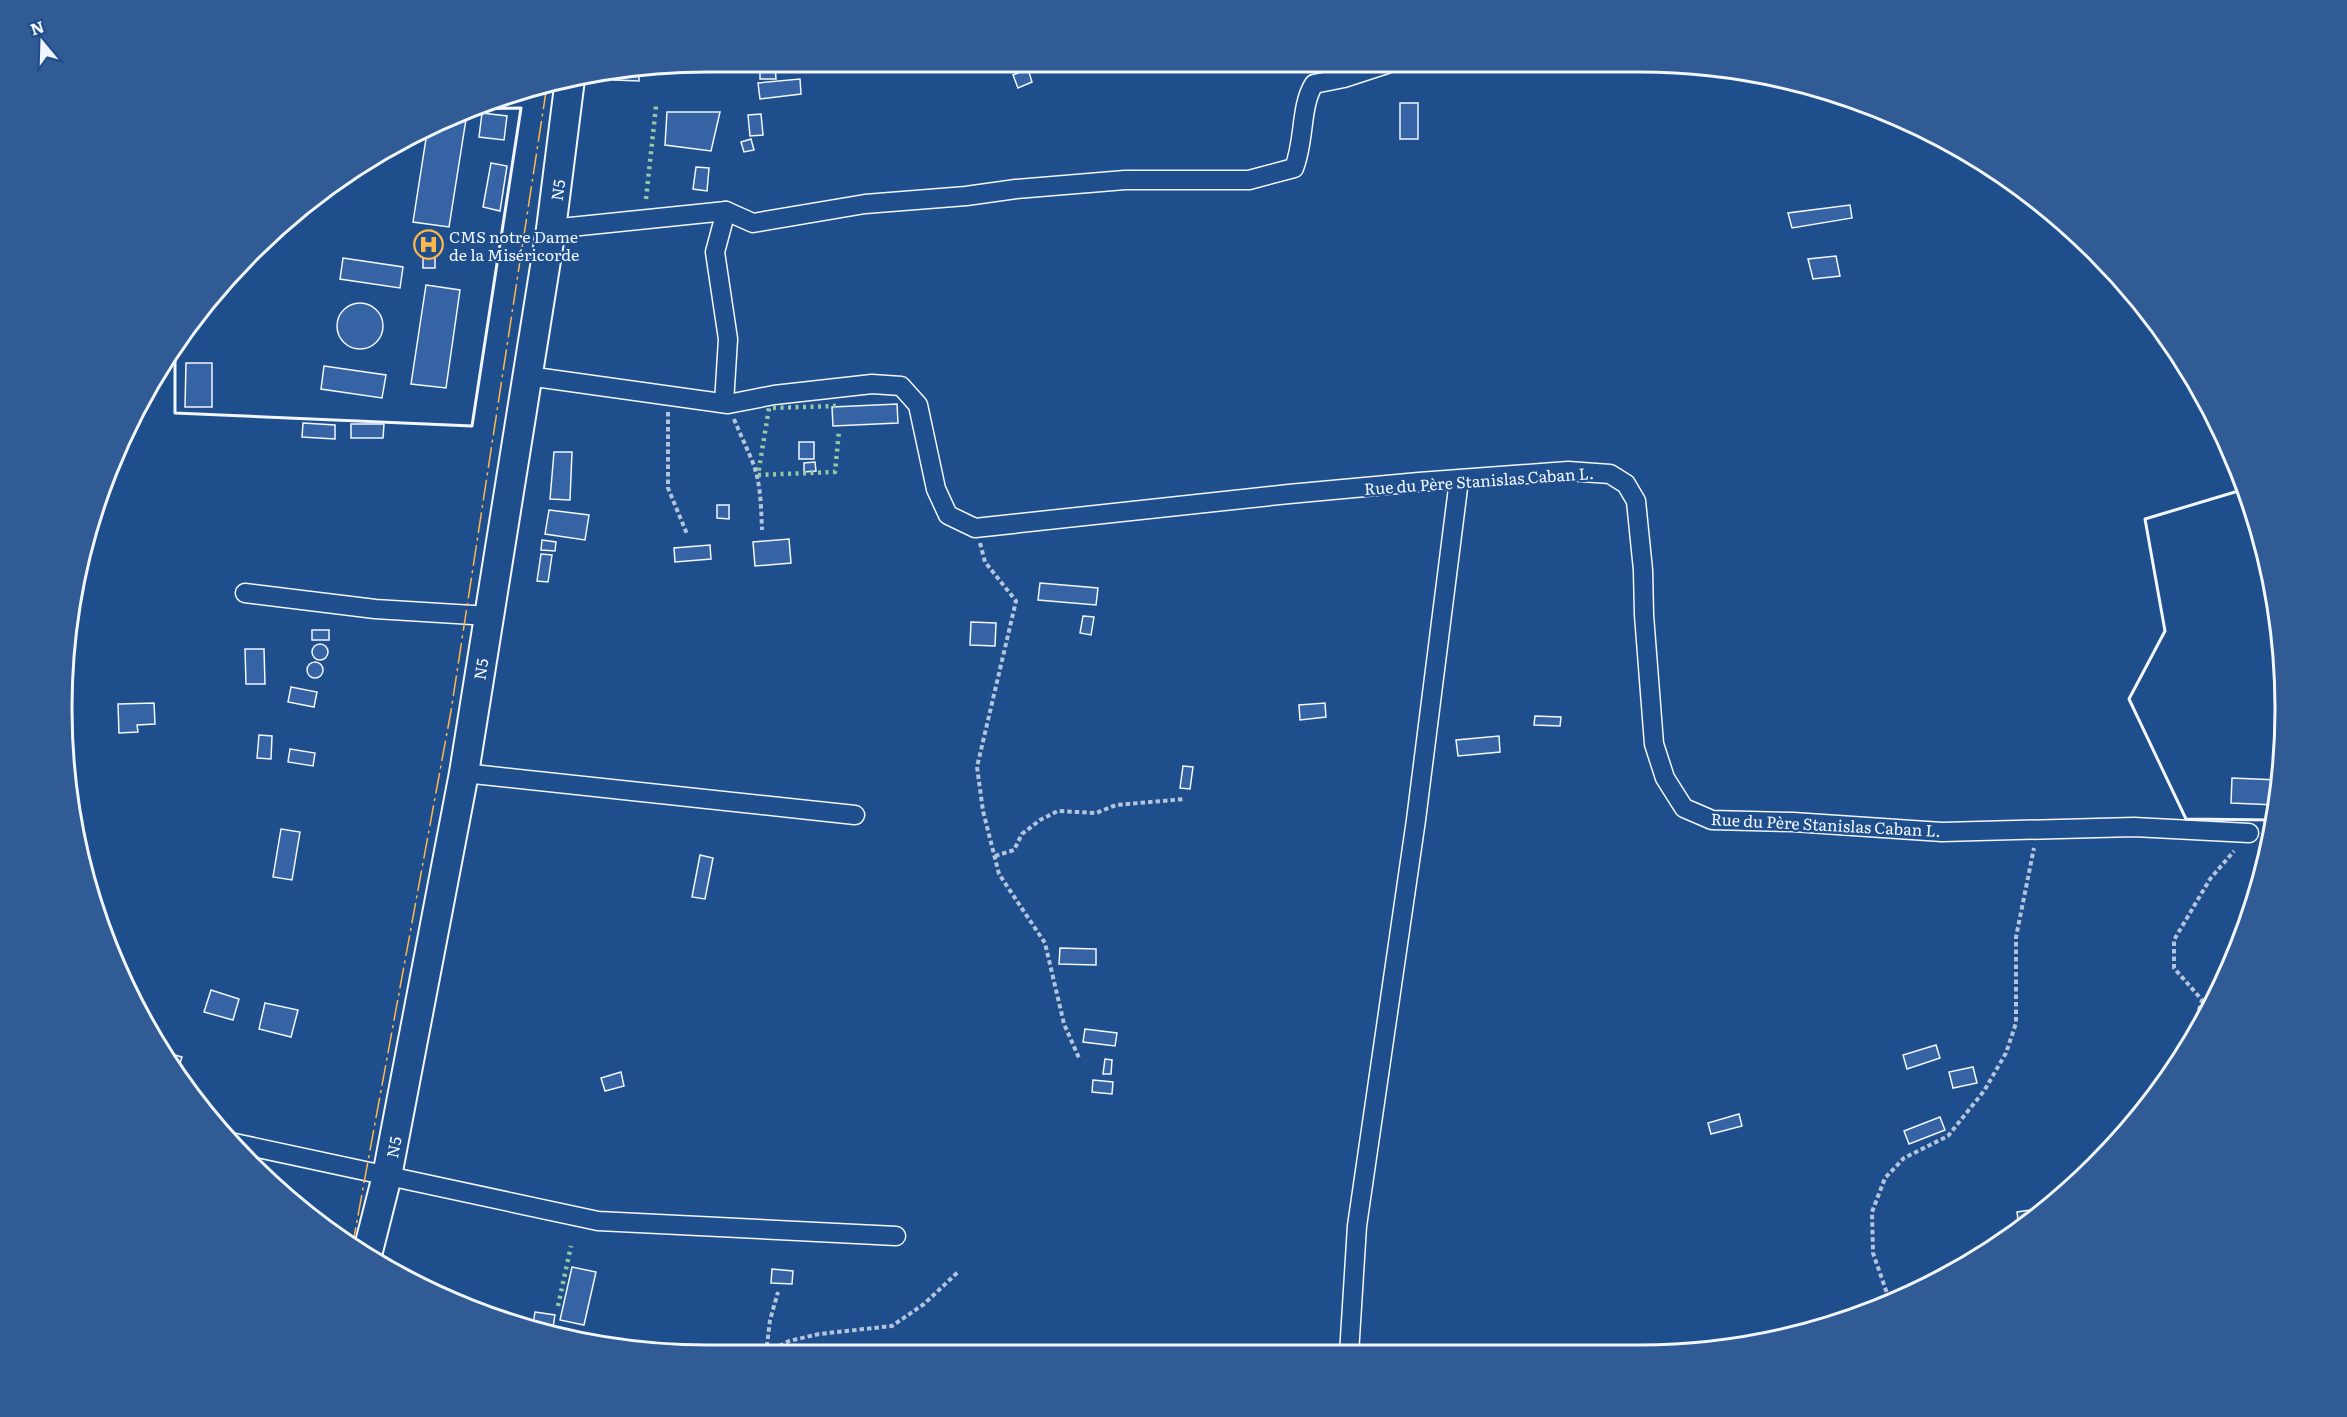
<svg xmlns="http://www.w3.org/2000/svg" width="2347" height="1417" viewBox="0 0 2347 1417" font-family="Literata,serif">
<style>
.building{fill:#3563a3;stroke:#f2f6ff;stroke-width:1.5}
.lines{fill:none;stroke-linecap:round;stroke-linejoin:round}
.street-casing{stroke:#f2f6ff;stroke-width:21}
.primary-casing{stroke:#f2f6ff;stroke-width:32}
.path{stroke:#b3c4dc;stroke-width:4;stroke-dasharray:4.5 3;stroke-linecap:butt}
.street{stroke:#1f4e8c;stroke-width:18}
.primary{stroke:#1f4e8c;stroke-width:28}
.hedge{stroke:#97c8a6;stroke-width:4.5;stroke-dasharray:3 4.5;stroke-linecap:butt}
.wall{stroke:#f2f6ff;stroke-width:3}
.power{stroke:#ffb74d;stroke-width:1.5;stroke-dasharray:21 4.5 3 4.5;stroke-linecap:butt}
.labels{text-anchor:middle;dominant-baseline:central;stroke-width:4.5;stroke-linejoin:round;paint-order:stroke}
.street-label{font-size:16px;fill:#f2f6ff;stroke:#1f4e8c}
.poi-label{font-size:16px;fill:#f2f6ff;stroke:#1f4e8c;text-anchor:start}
.rim{fill:none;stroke:#f2f6ff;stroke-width:3}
</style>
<rect width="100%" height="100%" fill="#1f4e8c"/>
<g class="building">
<path d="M775 66 776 79H760V67Z"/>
<path d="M621 68H639V81L614 80V69Z"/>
<path d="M1028 69 1032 82 1018 88 1013 75Z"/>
<path d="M800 79 801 94 760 99 758 83Z"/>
<rect x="1400" y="103" width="18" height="36"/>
<path d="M460 112 467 113 449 227 413 222 428 126Z"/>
<path d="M667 112H720L711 151 665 145Z"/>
<path d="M482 113 507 116 504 140 479 137Z"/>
<path d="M761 114 763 135 750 136 748 115Z"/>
<path d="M751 139 754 150 744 152 741 142Z"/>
<path d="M491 163 507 166 500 211 483 207Z"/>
<path d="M696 167 709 168 707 191 693 189Z"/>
<path d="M1850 205 1852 218 1792 228 1788 213Z"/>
<path d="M299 209 296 224 284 222Z"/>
<path d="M1836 256 1840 276 1813 279 1808 259Z"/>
<rect x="423" y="257" width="12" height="11"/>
<path d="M343 258 403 267 400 288 340 279Z"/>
<path d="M426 285 460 290 446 388 411 384Z"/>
<circle cx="360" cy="326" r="23"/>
<path d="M186 363H212V407H185Z"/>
<path d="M324 366 386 375 382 398 321 389Z"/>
<path d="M897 404 898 423 833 426 832 407Z"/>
<path d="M303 423 335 425V439L302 437Z"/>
<path d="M351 424H384L383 438H351Z"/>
<rect x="799" y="442" width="15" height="17"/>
<path d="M554 452H572L570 500 550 499Z"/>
<path d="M815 462 816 471 804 472V463Z"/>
<path d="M717 505H729V519L717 518Z"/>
<path d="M549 510 589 515 585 540 545 534Z"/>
<path d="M789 539 791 563 755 566 753 542Z"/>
<path d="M542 540 556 542 555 551 541 550Z"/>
<path d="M710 545 711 559 675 562 674 548Z"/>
<path d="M541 554 552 555 548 582 537 581Z"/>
<path d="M1040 583 1098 588 1096 605 1038 600Z"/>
<path d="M1083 616 1094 617 1091 635 1080 633Z"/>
<path d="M971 622 996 623 995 646 970 645Z"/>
<rect x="312" y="630" width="17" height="10"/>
<circle cx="320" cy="652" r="8"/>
<path d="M245 649H264L265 684H246Z"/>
<circle cx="315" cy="670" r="8"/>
<path d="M291 687 317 692 314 707 288 702Z"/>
<path d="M154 703 155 724 137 725 138 732 119 733 118 704Z"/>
<path d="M1325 703 1326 717 1300 720 1299 705Z"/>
<path d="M1535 716 1561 717 1560 726 1534 725Z"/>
<path d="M259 735 272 736 271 759 257 758Z"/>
<path d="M1499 736 1500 752 1458 756 1456 740Z"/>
<path d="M290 749 315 753 313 766 288 762Z"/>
<path d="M1183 766 1193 767 1190 789 1180 788Z"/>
<path d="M2232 778 2278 780 2276 805 2231 803Z"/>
<path d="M281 829 300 832 292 880 273 877Z"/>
<path d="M700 855 713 858 705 899 692 897Z"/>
<path d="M1060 948 1096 949V965L1059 964Z"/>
<path d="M211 990 239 999 233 1020 204 1012Z"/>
<path d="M265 1003 298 1010 291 1037 259 1029Z"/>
<path d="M1085 1029 1117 1033 1115 1046 1083 1042Z"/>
<path d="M1936 1045 1940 1058 1907 1069 1903 1055Z"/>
<path d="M168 1053 182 1057 177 1073 167 1056Z"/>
<path d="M1105 1059 1112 1060 1111 1074H1103Z"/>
<path d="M1973 1067 1977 1083 1953 1088 1949 1072Z"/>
<path d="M621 1072 624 1086 605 1091 601 1078Z"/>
<path d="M1093 1080 1113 1082 1112 1094 1092 1092Z"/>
<path d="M1739 1114 1742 1126 1711 1134 1708 1123Z"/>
<path d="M1940 1117 1945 1130 1909 1144 1904 1131Z"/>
<path d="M2030 1210 2031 1219 2019 1228 2017 1212Z"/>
<path d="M572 1267 596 1272 584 1325 560 1320Z"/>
<path d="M772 1269 793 1271 792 1284 771 1283Z"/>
<path d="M535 1312 555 1315 553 1327 533 1324Z"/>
</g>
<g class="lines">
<defs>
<g id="street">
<path d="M551 229 726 211 753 223 865 204 966 196 1016 189 1125 180H1249L1294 168C1305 141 1300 106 1314 84L1344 78 1387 64"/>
<path d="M528 376 728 404 774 395 872 384 901 386 918 405 936 489 948 515 975 528 1289 494 1419 482 1568 471 1610 474 1626 484 1636 501 1643 570 1644 615 1654 744 1665 778 1684 808 1712 820 1793 822 1942 832 2134 827 2249 833"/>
<path d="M724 403 728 339 715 252 726 211"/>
<path d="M245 593 375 609 489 616"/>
<path d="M464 773 855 815"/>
<path d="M230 1142 598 1221 896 1236"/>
<path d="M1349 1354 1357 1226 1416 820 1459 480"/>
</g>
<path id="primary" d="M367 1255 387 1176 464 773 551 229 570 79"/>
</defs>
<use href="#street" class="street-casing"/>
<use href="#primary" class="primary-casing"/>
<g class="path">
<path d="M668 412V488L687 534"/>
<path d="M734 419C740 434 747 448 753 463 761 484 761 507 762 530"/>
<path d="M980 543 985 562 1016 601 977 767 983 811 999 874 1045 943 1064 1024 1079 1058"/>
<path d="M995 856 1014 850 1022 834 1040 820 1058 811 1096 813 1116 805 1185 799"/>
<path d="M2188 1046 2202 1000 2174 968V940L2210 879 2234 851"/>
<path d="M1889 1299 1873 1253 1872 1212 1885 1178 1904 1158 1948 1136 1984 1091 2006 1053 2016 1023V937L2034 848"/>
<path d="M766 1353 789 1341 819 1334 892 1326 924 1304 958 1272"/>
<path d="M766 1354 770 1320 778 1292"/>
</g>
<use href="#street" class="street"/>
<use href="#primary" class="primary"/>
<g class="hedge">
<path d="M646 199 656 106"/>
<path d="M836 406 769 408 758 475 835 472 839 431"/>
<path d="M558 1306 571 1246"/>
</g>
<g class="wall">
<path d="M175 343V413L472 426 521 108 468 109"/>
<path d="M2245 489 2145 519 2165 631 2129 699 2186 819 2274 820"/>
</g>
<path class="power" d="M352 1248 451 711 547 85"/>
</g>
<defs>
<symbol id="hospital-ring" viewBox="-11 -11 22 22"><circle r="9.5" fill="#1f4e8c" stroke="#ffb74d" stroke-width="1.5"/><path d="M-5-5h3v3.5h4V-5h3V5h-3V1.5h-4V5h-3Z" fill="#ffb74d"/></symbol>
</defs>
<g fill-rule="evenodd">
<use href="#hospital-ring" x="412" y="228" width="33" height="33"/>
</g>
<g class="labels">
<g class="street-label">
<text transform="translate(557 190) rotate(-82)">N5</text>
<text transform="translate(1479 480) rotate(-4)">Rue du Père Stanislas Caban L.</text>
<text transform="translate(480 669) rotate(-81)">N5</text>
<text transform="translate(1826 824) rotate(3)">Rue du Père Stanislas Caban L.</text>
<text transform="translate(393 1147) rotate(-79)">N5</text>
</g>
<g class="poi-label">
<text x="449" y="236">CMS notre Dame<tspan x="449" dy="18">de la Miséricorde</tspan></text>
</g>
</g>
<path d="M0 0H2347V1417H0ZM708 72H1639A636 636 0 0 1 2275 708V709A636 636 0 0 1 1639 1345H708A636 636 0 0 1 72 709V708A636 636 0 0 1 708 72Z" fill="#305b95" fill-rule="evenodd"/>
<path class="rim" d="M708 72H1639A636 636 0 0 1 2275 708V709A636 636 0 0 1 1639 1345H708A636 636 0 0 1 72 709V708A636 636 0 0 1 708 72Z"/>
<g transform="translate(42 42) rotate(341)" stroke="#1f4e8c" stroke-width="4.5" paint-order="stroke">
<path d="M0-4.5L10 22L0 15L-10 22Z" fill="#f2f6ff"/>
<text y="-9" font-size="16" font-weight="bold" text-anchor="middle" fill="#f2f6ff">N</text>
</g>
</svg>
